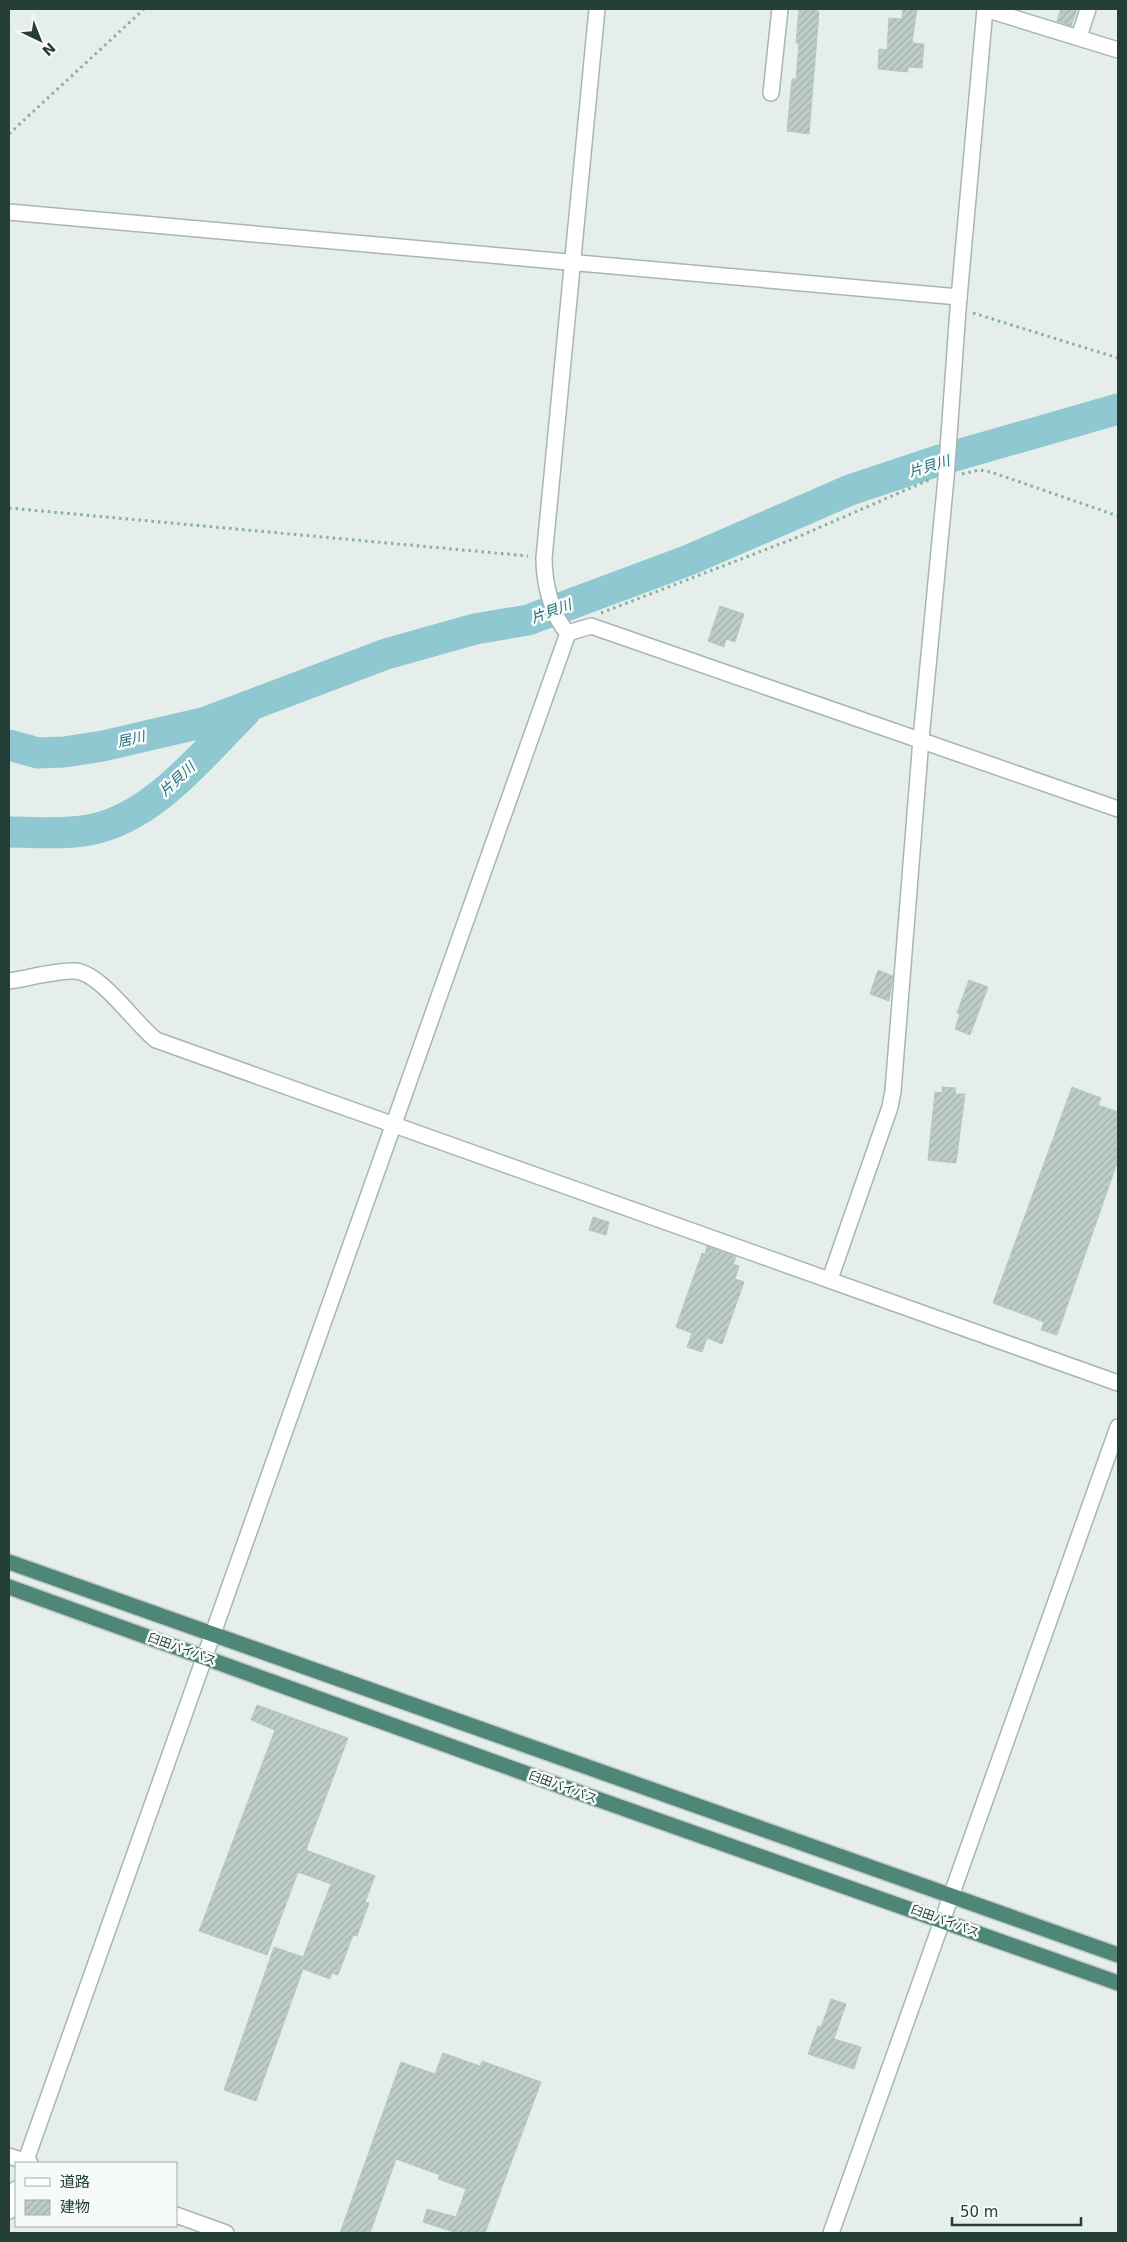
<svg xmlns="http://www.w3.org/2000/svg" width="1127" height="2242" viewBox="0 0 1127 2242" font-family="'DejaVu Sans','Noto Sans JP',sans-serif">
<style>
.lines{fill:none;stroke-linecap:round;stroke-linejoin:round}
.river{stroke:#8fc8d1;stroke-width:31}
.building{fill:url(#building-hatch);stroke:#b7c7c0}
.minor-casing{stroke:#a7b6b1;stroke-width:18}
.trunk-casing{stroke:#c2c9c7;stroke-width:18}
.path{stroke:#86b0a2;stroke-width:3;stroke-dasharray:2.5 4;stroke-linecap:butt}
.minor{stroke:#fff;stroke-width:15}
.trunk{stroke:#4e8678;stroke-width:15}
.labels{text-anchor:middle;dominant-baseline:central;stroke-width:5;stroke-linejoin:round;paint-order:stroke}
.street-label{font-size:12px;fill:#243f37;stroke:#f6faf8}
.water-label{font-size:14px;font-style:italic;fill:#1f6e7b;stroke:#f6faf8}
</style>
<defs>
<pattern id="building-hatch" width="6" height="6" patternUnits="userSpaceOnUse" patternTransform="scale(1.25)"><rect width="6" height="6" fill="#bdccc5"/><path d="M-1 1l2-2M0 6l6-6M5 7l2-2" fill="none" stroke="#a2b0aa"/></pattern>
</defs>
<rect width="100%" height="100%" fill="#e5eeea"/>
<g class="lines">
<g class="river">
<path d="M9 745 38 753 64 752 103 746 206 722 386 654 475 629 528 620 689 560 850 490 937 461 1118 409"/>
<path d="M9 832C35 832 63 835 89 830 152 819 202 755 245 712"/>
</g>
</g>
<g class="building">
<path d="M799 9H817V11L819 12 809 134 787 131 792 79H796L799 43H796Z"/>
<path d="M903 9H917L912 43 924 44 922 68 908 67V72L878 69 879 49 887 50 889 18 902 19Z"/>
<path d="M1061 9H1077L1071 26 1057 21Z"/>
<path d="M720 606 744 614 735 642 726 639 724 647 708 641Z"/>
<path d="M878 970 893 976 889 1001 870 994Z"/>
<path d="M969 980 988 987 970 1035 955 1029 960 1014 957 1013Z"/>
<path d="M942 1087 956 1088 955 1094H965L956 1163 928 1160 935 1092 942 1093Z"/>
<path d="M1072 1087 1101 1098 1098 1105 1118 1112V1160L1057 1335 1041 1330 1044 1322 993 1303Z"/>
<path d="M593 1217 609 1222 606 1235 589 1230Z"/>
<path d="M707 1246 736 1257 733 1264 739 1266 735 1279 744 1282 722 1344 707 1338 702 1352 687 1347 692 1333 676 1327 702 1253 705 1254Z"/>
<path d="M257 1705 348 1738 306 1850 375 1876 365 1902 369 1903 357 1936 353 1935 338 1975 332 1973 330 1979 303 1969 256 2101 224 2090 274 1947 303 1957 331 1884 298 1872 267 1955 199 1931 275 1730 251 1720Z"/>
<path d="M831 1999 846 2004 834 2039 861 2047 854 2069 808 2054 818 2026 821 2027Z"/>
<path d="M443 2053 480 2066 482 2061 541 2082 485 2233H457L423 2222 427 2209 456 2217 466 2189 438 2179 440 2175 396 2159 370 2233H340L401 2062 435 2074Z"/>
</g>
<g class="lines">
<defs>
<g id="minor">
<path d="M985 9 1118 50"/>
<path d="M1079 37 1088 9"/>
<path d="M771 93 780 9"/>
<path d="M9 212 959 297"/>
<path d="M568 633C551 616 544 581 544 558L597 9"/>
<path d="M9 981C30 978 52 971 74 971 100 971 135 1024 156 1040L1118 1383"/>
<path d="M830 1279 890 1107 893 1091 921 739 946 478 958 309 985 9"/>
<path d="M9 2156 30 2163"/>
<path d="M25 2163 568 633 591 626 1118 809"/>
<path d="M9 2211 16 2189"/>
<path d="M176 2215 226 2233"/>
<path d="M831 2233 1118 1427"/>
</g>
<g id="trunk">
<path d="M9 1562 1118 1955"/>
<path d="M9 1587 566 1788 1118 1983"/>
</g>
</defs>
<use href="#minor" class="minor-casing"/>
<use href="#trunk" class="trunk-casing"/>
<g class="path">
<path d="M9 134 144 9"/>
<path d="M973 313 1118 358"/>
<path d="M962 474 979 470 991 472 1118 516"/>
<path d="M9 508 528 556"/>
<path d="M601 613 793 539 931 479"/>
</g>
<use href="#minor" class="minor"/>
<use href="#trunk" class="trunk"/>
</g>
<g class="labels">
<g class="street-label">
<text transform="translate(182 1649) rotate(20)">臼田バイパス</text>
<text transform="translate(563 1787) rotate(20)">臼田バイパス</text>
<text transform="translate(945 1921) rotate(20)">臼田バイパス</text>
</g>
<g class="water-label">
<text transform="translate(929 466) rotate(-17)">片貝川</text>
<text transform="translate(551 611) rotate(-20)">片貝川</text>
<text transform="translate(131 739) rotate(-13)">居川</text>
<text transform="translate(177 779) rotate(-43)">片貝川</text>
</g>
</g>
<rect width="1127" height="2242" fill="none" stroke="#243f37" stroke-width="20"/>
<rect x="15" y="2162" width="162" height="65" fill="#f6faf8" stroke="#a2afab"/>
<rect x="25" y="2178" width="25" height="8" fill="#ffffff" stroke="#a2afab"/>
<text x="60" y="2187" font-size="15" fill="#243f37">道路</text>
<rect x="25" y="2200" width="25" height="15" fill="url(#building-hatch)" stroke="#a2afab"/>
<text x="60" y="2212" font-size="15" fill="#243f37">建物</text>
<g transform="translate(40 40) rotate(137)" stroke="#f6faf8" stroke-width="4" paint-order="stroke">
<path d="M0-4L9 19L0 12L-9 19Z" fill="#243f37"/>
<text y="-8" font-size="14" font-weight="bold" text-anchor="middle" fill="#243f37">N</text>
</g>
<path d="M952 2217v8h129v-8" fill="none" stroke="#243f37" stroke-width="2.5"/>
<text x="960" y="2217" font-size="15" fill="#243f37" stroke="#f6faf8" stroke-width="4" paint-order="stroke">50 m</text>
</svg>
